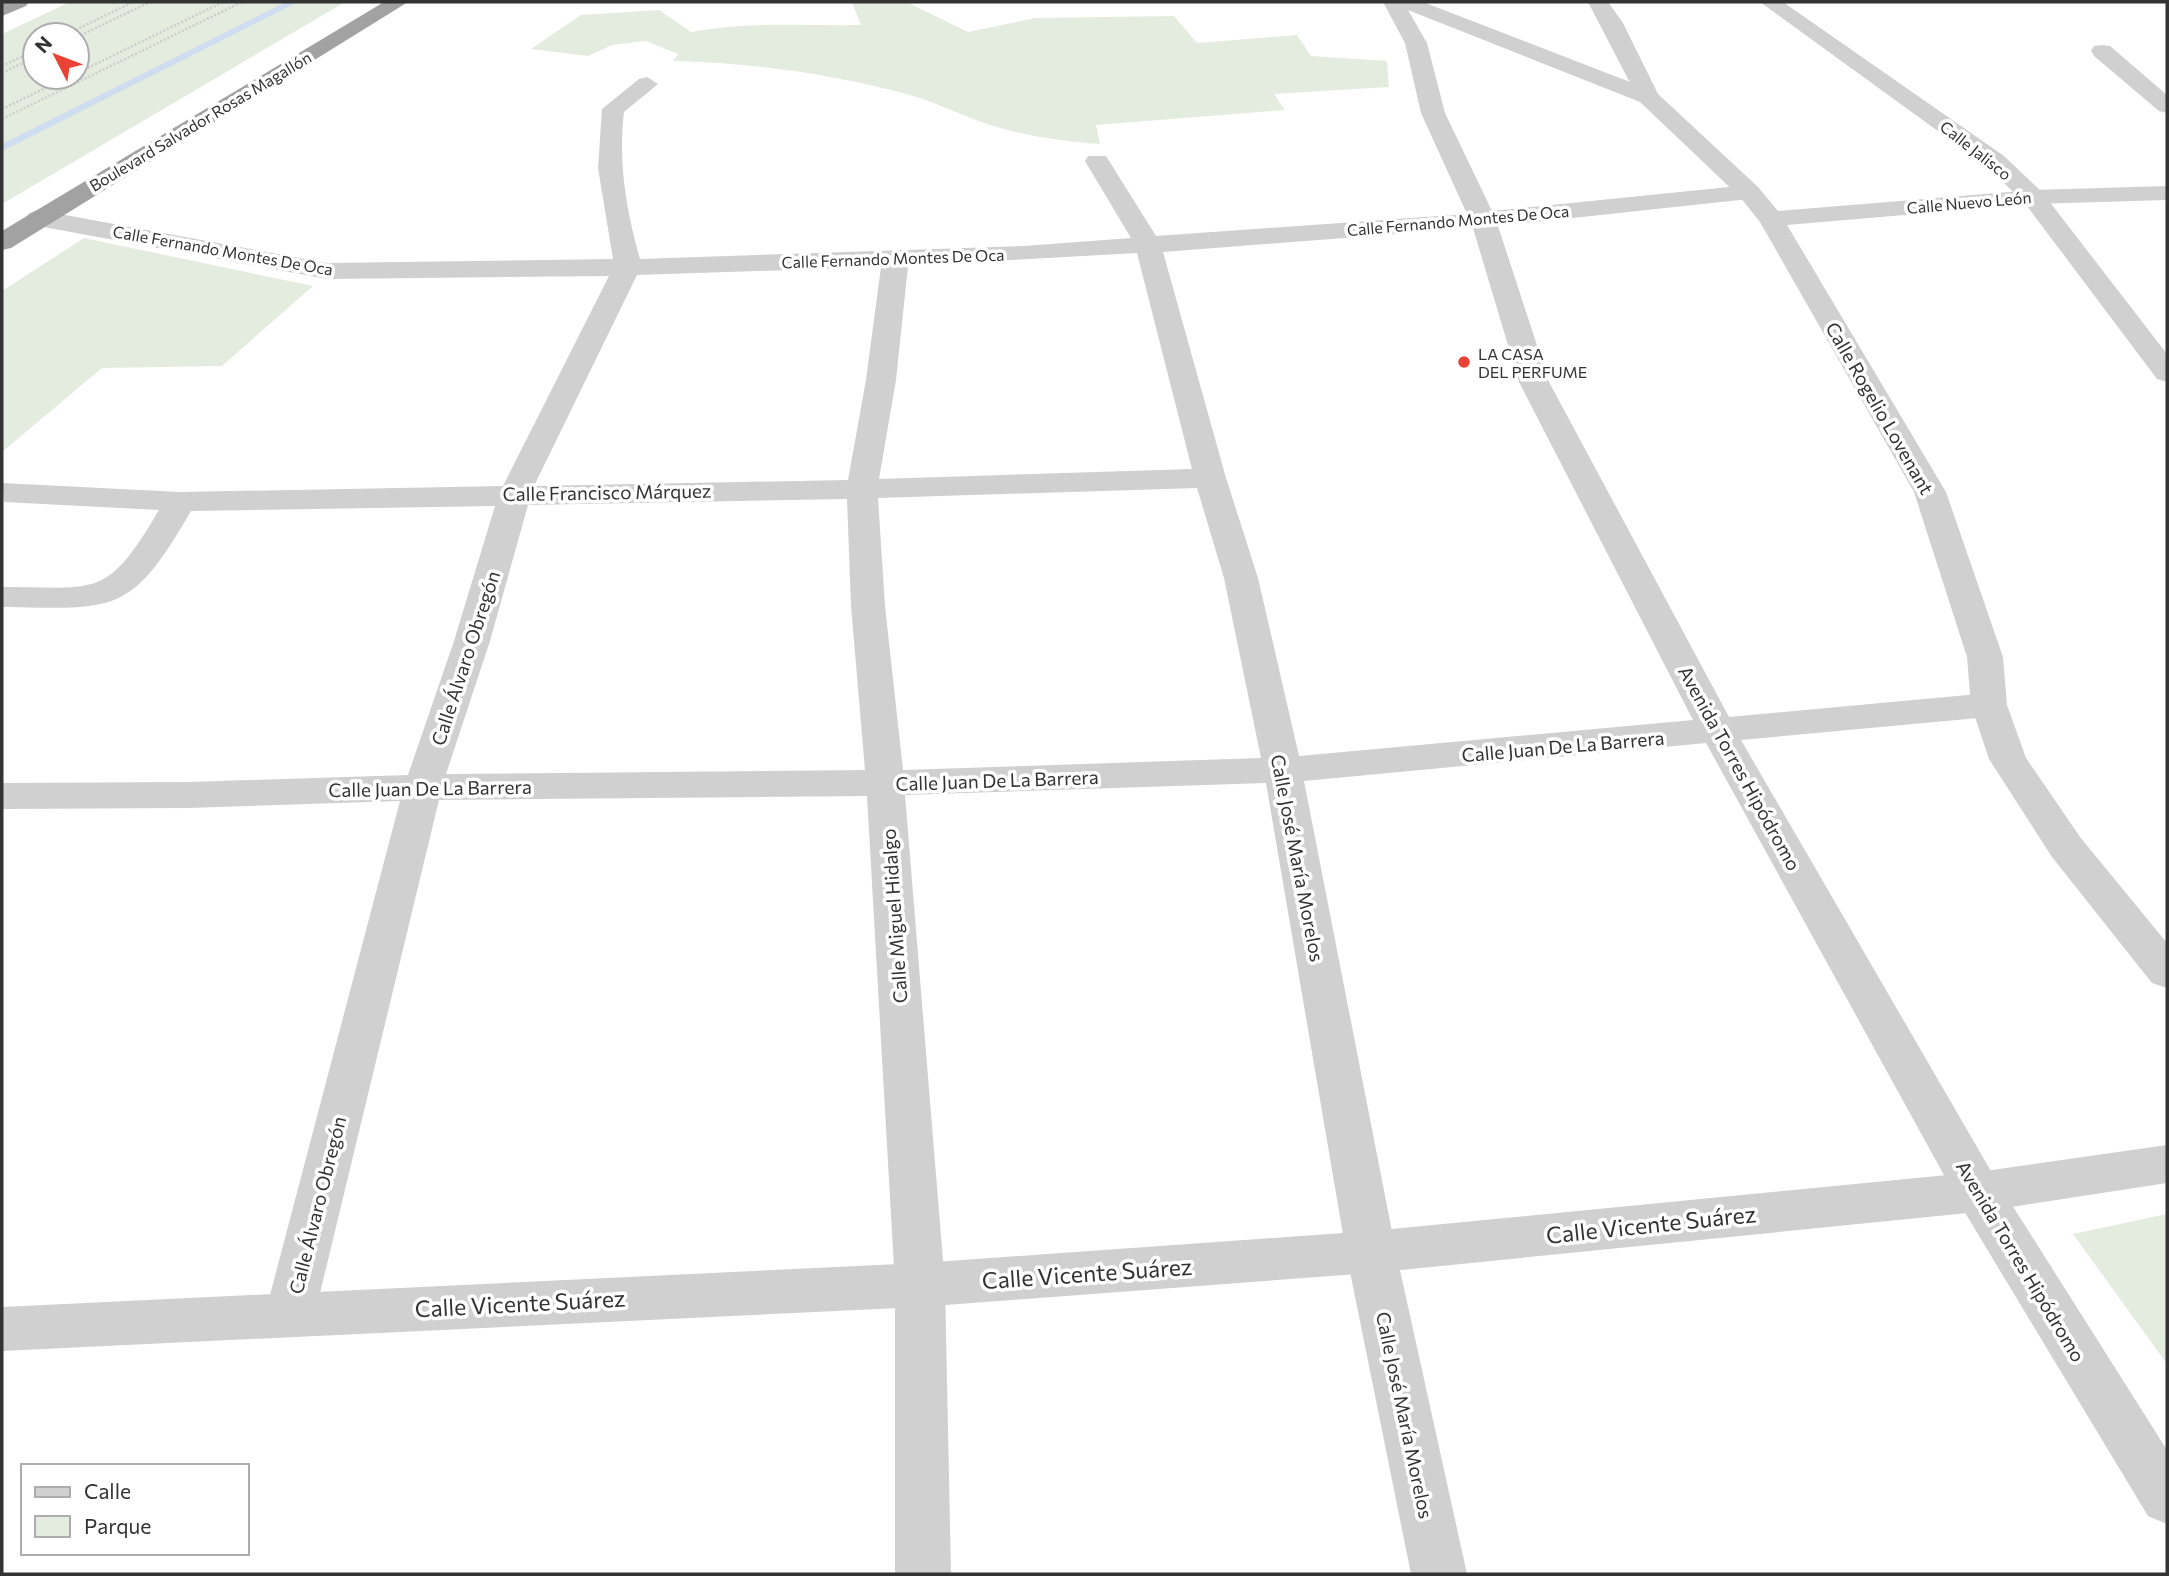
<svg xmlns="http://www.w3.org/2000/svg" width="2169" height="1576" viewBox="0 0 2169 1576" font-family="Commissioner,sans-serif">
<style>
.green{fill:#e4ecdf;fill-rule:evenodd}
.lines{fill:none;stroke-linecap:round;stroke-linejoin:round}
.stream{fill:#ceddef;fill-rule:evenodd}
.path{stroke:#cdcdcd;stroke-width:2.5;stroke-dasharray:2 2;stroke-linecap:butt}
.minor{fill:#d0d0d0;fill-rule:evenodd}
.tertiary{fill:#d0d0d0;fill-rule:evenodd}
.trunk{fill:#a2a2a2;fill-rule:evenodd}
.poi-dot{fill:#ea4335;stroke:#fff;stroke-width:2.5}
.labels{text-anchor:middle;dominant-baseline:central;stroke-width:7;stroke-linejoin:round;paint-order:stroke}
.far-street-label{font-size:16px;fill:#333;stroke:#fff}
.far-poi-label{font-size:16px;fill:#333;stroke:#fff;text-anchor:start}
.street-label{font-size:19px;fill:#333;stroke:#fff}
.near-street-label{font-size:23px;fill:#333;stroke:#fff}
</style>
<rect width="100%" height="100%" fill="#fff"/>
<g class="green">
<path d="M70 2H345L2 204V34ZM35 35H77V77H35Z"/>
<path d="M852 2H907L968 32 1036 18 1174 16 1197 43 1297 35 1311 56 1387 61 1389 87 1274 94 1285 110 1096 125 1100 144C1064 142 1025 136 990 125 963 116 938 103 910 95 833 74 754 63 673 61L678 54 646 41 612 45 588 56 531 49 581 15 659 10 691 32C748 21 803 26 861 25Z"/>
<path d="M84 238 313 286 222 366 102 368 2 452V291Z"/>
<path d="M2167 1214V1364L2073 1234Z"/>
</g>
<g class="lines">
<path class="stream" d="M286 2H298L2 151V144Z"/>
<g class="path">
<path d="M65 35 133 2"/>
<path d="M77 37 150 2"/>
<path d="M2 66 35 50"/>
<path d="M2 73 35 57"/>
<path d="M77 73 223 2"/>
<path d="M2 109 68 77"/>
<path d="M2 119 242 2"/>
</g>
<g class="minor">
<path d="M1383 2H1423L1656 92 1659 97 1648 104 1640 102 1408 10 1427 43 1445 113 1492 211 1749 185 1758 187 1761 192 1758 197 1749 199 1498 226 1549 382 1729 717 1989 693 2002 697 2007 705 2002 713 1989 717 1741 740 1995 1178 2167 1450V1524L2148 1516 1961 1206 1706 743 1304 781 1396 1252 1467 1574H1411L1346 1252 1266 783 905 795 945 1285 951 1574H895V1285L867 796 439 800 315 1314 308 1330 290 1336 272 1330 265 1314 400 801 189 808 2 809V783L189 782 408 775 454 641 495 506 191 511C131 615 116 609 2 607V587C98 587 106 600 159 510L4 502 2 483 180 492 503 486 609 276 327 279 38 226 29 223 25 218 29 213 38 210 327 263 613 259 598 168 602 109 639 79 647 77 658 84 624 112C618 162 626 210 640 259L1024 246 1131 238 1085 161 1088 156H1106L1156 236 1467 214 1421 113 1405 43ZM1473 228 1519 382 1693 720 1299 756 1258 578 1226 478 1163 252ZM1137 253 1192 469 879 479 896 380 908 266ZM881 267 866 380 848 480 534 486 637 275ZM1197 488 1224 578 1261 758 903 770 885 606 878 498ZM847 499 851 606 865 770 446 774 490 641 528 505Z"/>
<path d="M1760 2H1783L2004 156 2042 192 2167 354V382L2157 379 2024 202 1986 166Z"/>
<path d="M2102 45 2110 46 2167 95V113L2159 111 2094 56 2091 51 2094 46Z"/>
</g>
<g class="tertiary">
<path d="M1588 2H1608L1623 23 1658 94 1758 187 1778 211 2033 190 2167 186V200L2033 204 1787 225 1946 492 2003 657 2007 705 2026 758 2080 837 2167 943V988L2152 983 2052 857 1989 759 1971 705 1967 657 1914 492 1760 222 1740 197 1640 102Z"/>
<path d="M2167 1145V1183L1978 1212 1371 1273 920 1307 2 1351V1307L920 1263 1371 1231 1978 1172Z"/>
</g>
<g class="trunk">
<path d="M2 2H29L26 6 2 16Z"/>
<path d="M384 2H408L11 248 2 250V231Z"/>
</g>
</g>
<circle class="poi-dot" cx="1464" cy="362" r="7"/>
<g class="labels">
<g class="far-street-label">
<text transform="translate(200 121) rotate(-31)">Boulevard Salvador Rosas Magallón</text>
<text transform="translate(1976 150) rotate(38)">Calle Jalisco</text>
<text transform="translate(1969 202) rotate(-5)">Calle Nuevo León</text>
<text transform="translate(1458 220) rotate(-5)">Calle Fernando Montes De Oca</text>
<text transform="translate(223 250) rotate(10)">Calle Fernando Montes De Oca</text>
<text transform="translate(893 258) rotate(-2)">Calle Fernando Montes De Oca</text>
</g>
<g class="far-poi-label">
<text x="1478" y="353">LA CASA<tspan x="1478" dy="18">DEL PERFUME</tspan></text>
</g>
<g class="street-label">
<text transform="translate(1880 408) rotate(60)">Calle Rogelio Lovenant</text>
<text transform="translate(607 492) rotate(-1)">Calle Francisco Márquez</text>
<text transform="translate(465 658) rotate(-72)">Calle Álvaro Obregón</text>
<text transform="translate(1563 746) rotate(-5)">Calle Juan De La Barrera</text>
<text transform="translate(1740 768) rotate(61)">Avenida Torres Hipódromo</text>
<text transform="translate(997 780) rotate(-2)">Calle Juan De La Barrera</text>
<text transform="translate(430 788) rotate(-1)">Calle Juan De La Barrera</text>
<text transform="translate(1298 858) rotate(79)">Calle José María Morelos</text>
<text transform="translate(894 916) rotate(-94)">Calle Miguel Hidalgo</text>
<text transform="translate(317 1205) rotate(-76)">Calle Álvaro Obregón</text>
<text transform="translate(2021 1261) rotate(59)">Avenida Torres Hipódromo</text>
<text transform="translate(1405 1415) rotate(78)">Calle José María Morelos</text>
</g>
<g class="near-street-label">
<text transform="translate(1651 1224) rotate(-6)">Calle Vicente Suárez</text>
<text transform="translate(1087 1273) rotate(-4)">Calle Vicente Suárez</text>
<text transform="translate(520 1303) rotate(-3)">Calle Vicente Suárez</text>
</g>
</g>
<rect width="2169" height="1576" fill="none" stroke="#333333" stroke-width="7"/>
<rect x="21" y="1464" width="228" height="91" fill="#ffffff" stroke="#adadad" stroke-width="2"/>
<rect x="35" y="1487" width="35" height="10" fill="#d0d0d0" stroke="#adadad" stroke-width="2"/>
<text x="84" y="1499" font-size="21" fill="#333333">Calle</text>
<rect x="35" y="1516" width="35" height="21" fill="#e4ecdf" stroke="#adadad" stroke-width="2"/>
<text x="84" y="1534" font-size="21" fill="#333333">Parque</text>
<g transform="translate(56 56) rotate(312)"><circle r="33" fill="#ffffff" stroke="#adadad" stroke-width="2"/>
<path d="M0-5L12 26L0 18L-12 26Z" fill="#ea4335"/>
<text y="-10" font-size="19" font-weight="bold" text-anchor="middle" fill="#333333">N</text>
</g>
</svg>
